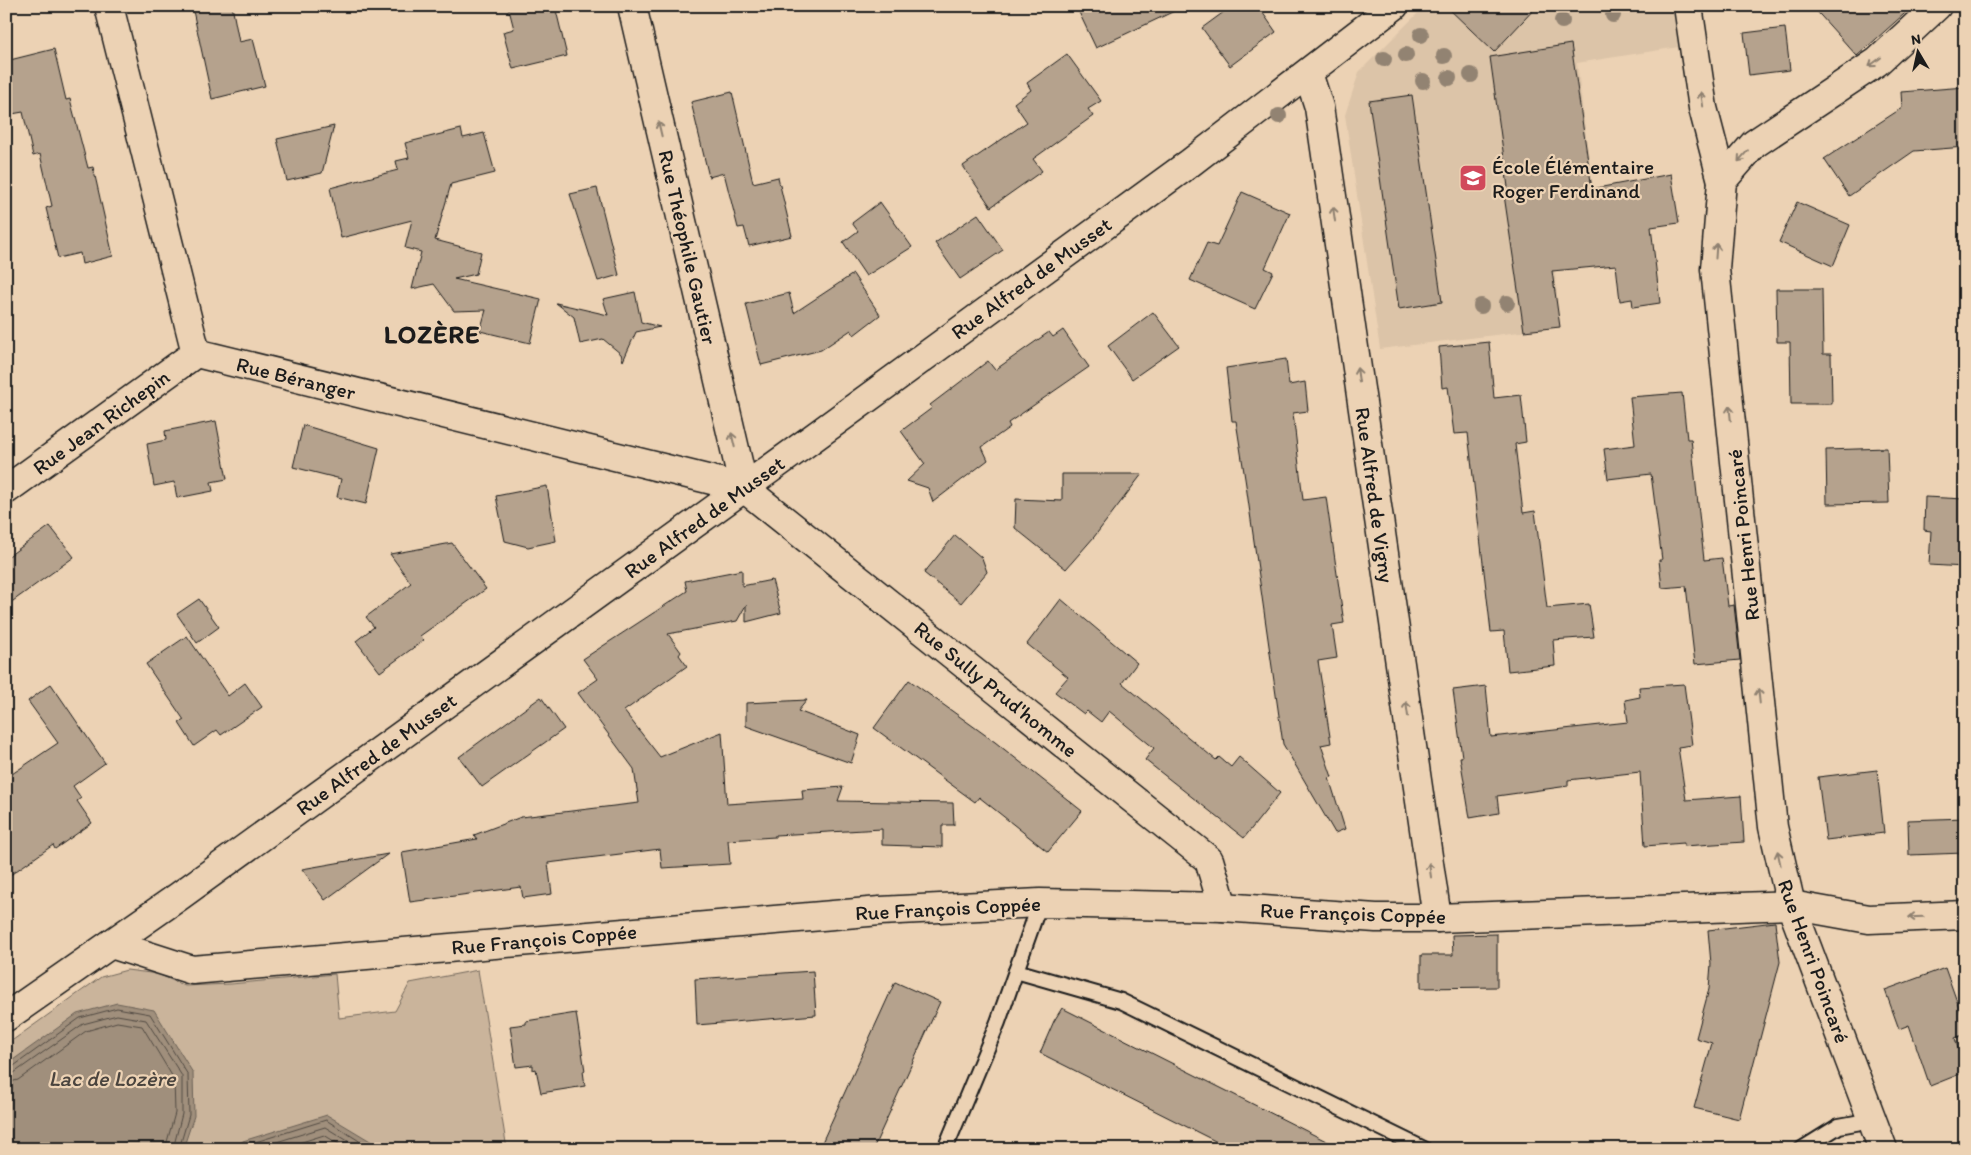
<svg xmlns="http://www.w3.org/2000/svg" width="1971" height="1155" viewBox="0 0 1971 1155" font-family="Itim,sans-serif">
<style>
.built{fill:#dcc4a8}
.green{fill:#cab49b;stroke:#73685c}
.water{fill:#a08f7c;stroke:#6b6156}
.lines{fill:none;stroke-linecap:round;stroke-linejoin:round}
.shore{stroke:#514a42;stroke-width:1}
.building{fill:#b5a28d;stroke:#1c1c1c}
.lane-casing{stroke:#1c1c1c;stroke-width:18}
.street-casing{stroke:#1c1c1c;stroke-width:31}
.lane{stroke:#ecd2b4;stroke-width:14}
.street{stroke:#ecd2b4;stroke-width:28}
.tree{fill:#928372}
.oneway{stroke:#8e8070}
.labels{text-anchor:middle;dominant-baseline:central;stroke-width:4.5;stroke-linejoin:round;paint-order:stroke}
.poi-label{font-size:21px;fill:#1c1c1c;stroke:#ecd2b4;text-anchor:start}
.street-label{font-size:21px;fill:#1c1c1c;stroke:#ecd2b4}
.water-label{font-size:22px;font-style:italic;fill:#4a443e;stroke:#ecd2b4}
.district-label{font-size:26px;font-weight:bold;letter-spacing:1px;fill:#1c1c1c;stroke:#ecd2b4}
</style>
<rect width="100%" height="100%" fill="#ecd2b4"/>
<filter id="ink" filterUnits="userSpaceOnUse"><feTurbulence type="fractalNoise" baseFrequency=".02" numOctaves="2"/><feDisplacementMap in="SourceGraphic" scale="10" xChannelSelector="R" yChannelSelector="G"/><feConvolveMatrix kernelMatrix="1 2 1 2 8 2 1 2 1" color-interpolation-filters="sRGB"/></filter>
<g filter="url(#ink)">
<path class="built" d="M1425 6H1672L1679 47 1577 63 1599 241 1553 250 1560 327 1380 349 1345 115 1359 72Z"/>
<path class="green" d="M127 970 158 974 185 986 231 984 335 974 339 1018 395 1011 410 983 478 970 507 1149H6V1045L101 977Z"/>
<g class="water">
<path d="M117 1003 154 1010 193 1073 194 1116 183 1149H6V1065L77 1014Z"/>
<path d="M327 1115 377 1145 378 1149H233L243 1141Z"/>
</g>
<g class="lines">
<g class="shore">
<path d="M6 1069 11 1068 80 1018 117 1008 150 1014 188 1075 189 1115 179 1149"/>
<path d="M6 1075 14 1073 83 1024 117 1015 146 1020 182 1076V1114L173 1149"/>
<path d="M6 1083 18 1080 86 1031 117 1022 142 1026 174 1079 175 1113 165 1149"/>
<path d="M241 1149 246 1145 326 1120 372 1149"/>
<path d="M254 1149 325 1127 361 1149"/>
<path d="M280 1149 324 1135 347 1149"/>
</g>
</g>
<g class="building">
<path d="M192 6H232L239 42 253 39 265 86 212 99Z"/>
<path d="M508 6H555L567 56 513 69 503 32 514 29Z"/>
<path d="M1076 6H1185L1096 48Z"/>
<path d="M1232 6H1258L1276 32 1230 66 1202 28Z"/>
<path d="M1446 6H1537L1494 52Z"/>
<path d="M1812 6H1913L1857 56Z"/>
<path d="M1785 28 1790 70 1749 75 1744 33Z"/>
<path d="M1571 44 1592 189 1671 174 1679 223 1651 227 1660 303 1633 307 1632 299 1620 301 1616 265 1552 271 1560 327 1524 331 1503 188 1508 187 1490 57Z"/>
<path d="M54 49 66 100 70 99 88 168 93 167 113 256 82 264 80 253 58 258 46 208 52 206 40 154 33 156 23 112 12 114 6 92V61Z"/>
<path d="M1067 54 1101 101 1088 109 1093 116 1033 159 1042 171 991 207 963 166 1027 122 1014 103 1031 90 1027 83Z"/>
<path d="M1965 87V147L1914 151 1849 196 1824 159 1902 108 1901 92Z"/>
<path d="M732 92 753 183 778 177 792 236 749 246 744 227 738 228 724 173 709 177 691 102Z"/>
<path d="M1412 95 1442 302 1399 309 1369 101Z"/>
<path d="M334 126 322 173 287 181 277 139Z"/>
<path d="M461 129 463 138 484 133 495 173 451 184 435 240 481 252 476 274 454 279 541 299 530 343 480 331 486 310 454 311 434 284 412 289 421 252 405 248 412 220 341 238 330 188 398 170 396 161 409 158 405 143Z"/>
<path d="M597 188 619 275 598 281 570 194Z"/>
<path d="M1242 192 1290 213 1265 268 1273 272 1255 309 1190 280 1207 243 1217 246Z"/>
<path d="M880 202 912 247 866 276 843 242 858 231 852 223Z"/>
<path d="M1797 202 1850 225 1833 266 1779 242Z"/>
<path d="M978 214 1003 250 960 279 935 243Z"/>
<path d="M853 274 880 315 854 335 851 330 821 350 761 365 746 304 789 293 794 313Z"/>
<path d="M1776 289H1822L1823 354H1831L1832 404H1791L1790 342H1777Z"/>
<path d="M635 292 641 322 660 327 636 332 623 361 621 354 603 339 580 344 574 317 556 303 608 315 603 299Z"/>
<path d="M1153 312 1179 346 1132 379 1108 346Z"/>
<path d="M1063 330 1089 367 1008 423 1010 427 982 447 988 460 933 502 928 488 907 481 925 464 901 431 932 408 930 405 988 361 995 370 1049 332 1053 337Z"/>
<path d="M1489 342 1494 398 1521 395 1526 442 1515 444 1523 513 1535 511 1547 608 1589 604 1594 637 1553 640 1555 666 1508 671 1504 631 1491 632 1468 433 1454 434 1448 387 1442 388 1439 347Z"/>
<path d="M1286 359 1289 385 1305 382 1308 411 1293 413 1303 500 1326 497 1344 623 1332 625 1337 658 1318 661 1331 743 1321 745 1332 777 1329 778 1345 829 1335 833 1283 744 1246 485 1236 421H1232L1226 368Z"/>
<path d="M1682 393 1687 439H1691L1704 560 1722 558 1728 606 1734 605 1740 660 1695 664 1686 586 1662 588 1659 560H1662L1651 474 1608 479 1604 449 1635 445 1630 397Z"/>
<path d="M216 421 227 479 211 482 213 491 177 498 174 482 154 486 147 444 166 440 165 431Z"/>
<path d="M303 425 379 448 366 504 337 497 341 479 293 467Z"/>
<path d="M1887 448 1889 503 1827 504 1826 450Z"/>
<path d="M1062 474H1142L1094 537 1066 569 1015 528 1016 499 1062 501Z"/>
<path d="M547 486 556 541 528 547 505 541 496 496Z"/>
<path d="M1925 497 1965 499V567L1929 565 1931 531 1924 530Z"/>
<path d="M50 526 74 557 6 606V558Z"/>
<path d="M955 535 982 558 987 572 961 603 924 573Z"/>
<path d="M452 543 486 589 420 636 424 640 380 672 356 641 374 627 366 617 411 583 390 554Z"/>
<path d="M742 570V586L772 580 781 613 746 622V605L737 621 668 634 681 652 679 655 687 666 624 711 660 757 722 732 727 804 803 799 802 790 843 787 838 801 953 803 954 825H942V847L882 845V829L775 835V837L728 840 730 864 662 868 660 849 548 863 552 894 523 898 521 887 410 902 402 852 477 839 474 835 521 817 639 803 634 769 578 693 598 679 583 659 687 591 685 581Z"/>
<path d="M199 599 219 627 197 643 177 614Z"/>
<path d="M1061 599 1137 663 1122 683 1216 760 1219 757 1231 767 1239 757 1280 793 1244 838 1145 760 1154 748 1109 711 1101 722 1087 711 1084 714 1055 692 1068 677 1027 644Z"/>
<path d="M187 636 228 696 245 683 262 707 221 735 217 730 194 746 179 723 184 720 146 664Z"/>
<path d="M909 680 995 742 1082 811 1048 852 979 797 975 802 874 728Z"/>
<path d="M51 684 105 763 73 786 81 798 77 801 92 823 55 849 53 845 6 878V778L58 743 28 701Z"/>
<path d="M1684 684 1692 745 1678 747 1686 800 1741 796 1744 842 1684 846V843L1645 846 1640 772 1568 780V786L1497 796 1499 813 1470 818 1460 757H1462L1453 690 1486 686 1491 737 1628 722 1625 700 1640 697 1639 687Z"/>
<path d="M541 697 564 729 482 787 459 757Z"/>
<path d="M807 700 798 711 860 735 851 763 746 726V703Z"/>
<path d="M1877 770 1884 833 1826 840 1818 777Z"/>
<path d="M1965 818V853L1909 855 1908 820Z"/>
<path d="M388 854 325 900 302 869Z"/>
<path d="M1775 922 1780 962 1739 1119 1694 1108 1712 1043 1696 1038 1709 989 1711 964 1708 930Z"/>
<path d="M1497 934V987L1421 988V955H1453L1452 935Z"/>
<path d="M1945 968 1965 1024V1034L1955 1038 1965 1072 1930 1086 1909 1025 1899 1029 1885 990Z"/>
<path d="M813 971 816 1015 697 1025 695 979Z"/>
<path d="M895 982 940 1002 873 1149H819Z"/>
<path d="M1062 1008 1342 1149H1231L1040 1053 1054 1021Z"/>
<path d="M576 1013 585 1071H583L585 1086 541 1093 536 1069 533 1070V1065L516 1067 510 1026 526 1024V1021Z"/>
</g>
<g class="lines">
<defs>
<g id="lane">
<path d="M1016 971 1121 1001 1424 1149"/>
<path d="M945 1149 998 1022 1040 903"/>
<path d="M1802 1149 1839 1126 1872 1120"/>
</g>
<g id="street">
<path d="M109 6 196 353"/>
<path d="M632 6 744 488"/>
<path d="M1688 6 1703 108 1722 181"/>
<path d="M1308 73 1319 107 1437 918"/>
<path d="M196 353 744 488 1209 860 1223 907"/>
<path d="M6 490 196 353"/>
<path d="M111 944 192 970 880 911 1040 903 1223 907 1376 918H1437L1791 905 1869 919 1965 915"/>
<path d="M6 1017 178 897 813 438 1190 163 1394 6"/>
<path d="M1883 1149 1791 905 1773 827 1715 269 1722 181 1754 144 1877 62 1937 6"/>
</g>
</defs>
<use href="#lane" class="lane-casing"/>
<use href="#street" class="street-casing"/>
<use href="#lane" class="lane"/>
<use href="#street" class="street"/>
</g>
<g class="tree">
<circle cx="1613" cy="15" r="8"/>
<circle cx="1562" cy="21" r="8"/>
<circle cx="1421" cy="35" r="8"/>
<circle cx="1406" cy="55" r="8"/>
<circle cx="1444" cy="56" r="8"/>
<circle cx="1384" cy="59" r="8"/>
<circle cx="1471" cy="75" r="8"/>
<circle cx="1449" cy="78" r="8"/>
<circle cx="1423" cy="81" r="8"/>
<circle cx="1279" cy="116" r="8"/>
<circle cx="1507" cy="303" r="8"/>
<circle cx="1481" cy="306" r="8"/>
</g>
<defs><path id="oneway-shaft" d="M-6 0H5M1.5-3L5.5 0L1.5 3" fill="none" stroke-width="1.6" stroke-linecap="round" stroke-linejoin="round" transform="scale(1.25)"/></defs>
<g class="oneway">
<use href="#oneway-shaft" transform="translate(1875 62) rotate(143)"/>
<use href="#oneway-shaft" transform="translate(1702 99) rotate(-99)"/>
<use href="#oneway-shaft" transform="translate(660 129) rotate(-103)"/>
<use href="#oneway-shaft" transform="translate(1743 156) rotate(131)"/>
<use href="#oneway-shaft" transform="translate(1334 214) rotate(-98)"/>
<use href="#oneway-shaft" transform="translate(1716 251) rotate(-86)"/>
<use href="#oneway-shaft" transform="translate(1358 375) rotate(-98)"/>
<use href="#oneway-shaft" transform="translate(1730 413) rotate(-96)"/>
<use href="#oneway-shaft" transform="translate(733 440) rotate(-103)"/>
<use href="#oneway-shaft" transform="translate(1759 696) rotate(-96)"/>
<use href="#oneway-shaft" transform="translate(1407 709) rotate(-98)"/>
<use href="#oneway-shaft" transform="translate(1779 858) rotate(-102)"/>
<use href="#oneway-shaft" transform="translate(1430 870) rotate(-98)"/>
<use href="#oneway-shaft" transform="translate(1916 917) rotate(178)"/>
</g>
</g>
<defs>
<symbol id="school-square" viewBox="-11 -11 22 22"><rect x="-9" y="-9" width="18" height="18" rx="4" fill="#d1495b" stroke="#ecd2b4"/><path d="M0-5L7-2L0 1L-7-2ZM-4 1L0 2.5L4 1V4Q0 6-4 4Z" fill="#fff"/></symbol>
</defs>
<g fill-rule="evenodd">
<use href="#school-square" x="1457" y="162" width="32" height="32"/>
</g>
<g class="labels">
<g class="poi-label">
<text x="1492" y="166">École Élémentaire<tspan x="1492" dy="24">Roger Ferdinand</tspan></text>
</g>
<g class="street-label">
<text transform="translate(688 247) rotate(77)">Rue Théophile Gautier</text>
<text transform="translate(1031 278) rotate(-36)">Rue Alfred de Musset</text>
<text transform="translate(296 378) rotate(14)">Rue Béranger</text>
<text transform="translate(101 422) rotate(-36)">Rue Jean Richepin</text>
<text transform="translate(1375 495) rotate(82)">Rue Alfred de Vigny</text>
<text transform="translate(704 517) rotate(-36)">Rue Alfred de Musset</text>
<text transform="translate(1743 535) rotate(-96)">Rue Henri Poincaré</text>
<text transform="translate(996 689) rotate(39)">Rue Sully Prud'homme</text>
<text transform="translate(376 754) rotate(-36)">Rue Alfred de Musset</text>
<text transform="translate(948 908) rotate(-3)">Rue François Coppée</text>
<text transform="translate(1353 913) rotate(2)">Rue François Coppée</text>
<text transform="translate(544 939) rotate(-5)">Rue François Coppée</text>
<text transform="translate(1814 961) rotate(70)">Rue Henri Poincaré</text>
</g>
<g class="water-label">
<text x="112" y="1078">Lac de Lozère</text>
</g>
<g class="district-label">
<text x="432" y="334">LOZÈRE</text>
</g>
</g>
<rect width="1971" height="1155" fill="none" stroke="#ecd2b4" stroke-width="25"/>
<rect x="12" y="12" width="1946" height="1130" fill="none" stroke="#1c1c1c" stroke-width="2" filter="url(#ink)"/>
<g transform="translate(1918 52) rotate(351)" stroke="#ecd2b4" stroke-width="4" paint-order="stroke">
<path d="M0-4L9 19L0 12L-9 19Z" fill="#1c1c1c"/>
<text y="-8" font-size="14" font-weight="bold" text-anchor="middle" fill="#1c1c1c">N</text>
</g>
</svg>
